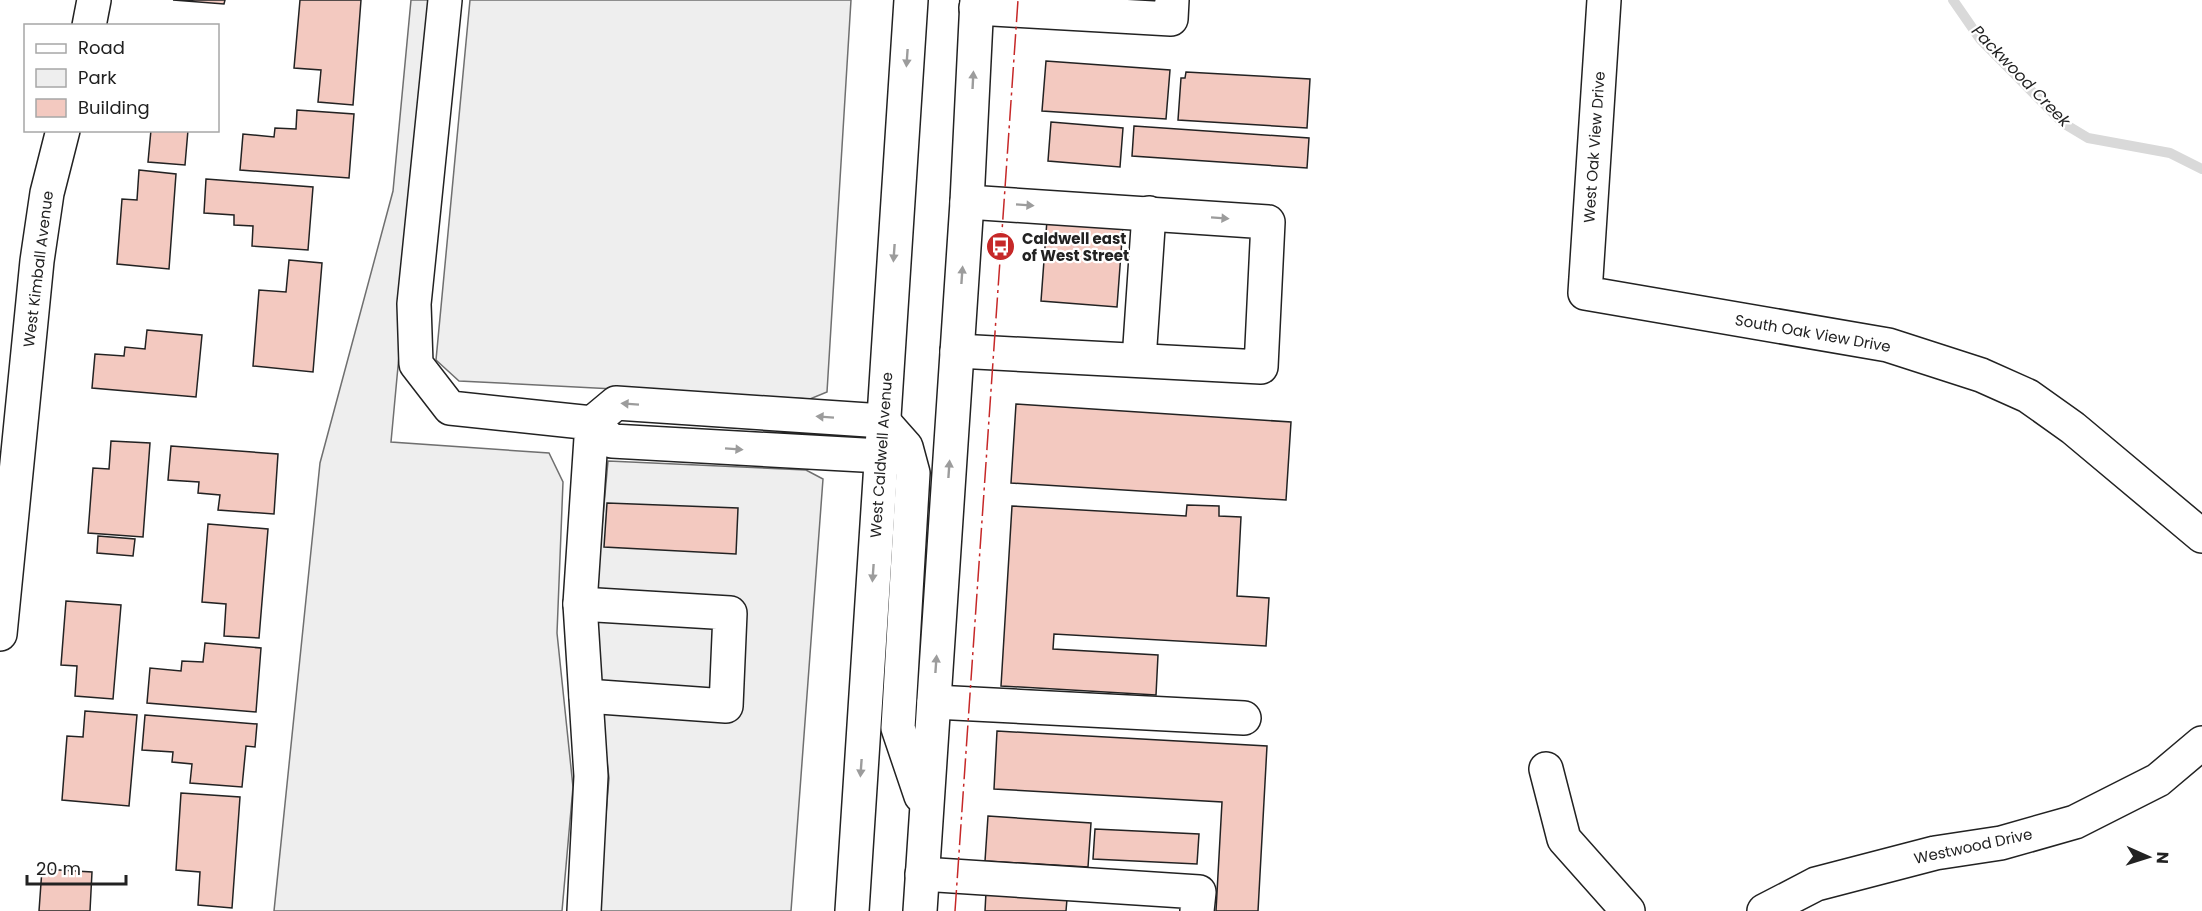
<svg xmlns="http://www.w3.org/2000/svg" width="2202" height="911" viewBox="0 0 2202 911" font-family="Poppins,sans-serif">
<style>
.green{fill:#eee;stroke:#6f6f6f;stroke-width:1.5}
.lines{fill:none;stroke-linecap:round;stroke-linejoin:round}
.stream{stroke:#d9d9d9;stroke-width:10}
.building{fill:#f3c9c0;stroke:#222;stroke-width:1.5}
.minor-casing{stroke:#222;stroke-width:36}
.major-casing{stroke:#222;stroke-width:36}
.minor{stroke:#fff;stroke-width:33}
.major{stroke:#fff;stroke-width:33}
.power{stroke:#c62828;stroke-width:1.5;stroke-dasharray:21 4.5 3 4.5;stroke-linecap:butt}
.oneway{fill:#9c9c9c}
.labels{text-anchor:middle;dominant-baseline:central;stroke-width:4.5;stroke-linejoin:round;paint-order:stroke}
.street-label{font-size:15px;fill:#222;stroke:#fff}
.poi-label{font-size:15px;font-weight:bold;fill:#222;stroke:#fff;text-anchor:start}
.water-label{font-size:16px;font-style:italic;fill:#222;stroke:#fff}
</style>
<rect width="100%" height="100%" fill="#fff"/>
<g class="green">
<path d="M411 0H432L391 442 549 453 563 482 557 633 573 787 562 911H274L320 463 393 191Z"/>
<path d="M470 0H851L827 392 810 399 459 381 436 360Z"/>
<path d="M608 461 806 470 823 479 791 911H598L609 778 592 637Z"/>
</g>
<g class="lines">
<path class="stream" d="M1953 0 1980 39 2063 123 2088 138 2170 153 2202 169"/>
</g>
<g class="building">
<path d="M173 0H225L224 4Z"/>
<path d="M300 0H361L353 105 318 102 321 70 294 68Z"/>
<path d="M1046 61 1170 70 1166 119 1042 111Z"/>
<path d="M1186 72 1310 79 1307 128 1178 120 1181 78H1185Z"/>
<path d="M297 110 354 114 349 178 240 170 243 134 274 137 275 128 296 129Z"/>
<path d="M1051 122 1123 128 1120 167 1048 161Z"/>
<path d="M1134 126 1309 138 1307 168 1132 156Z"/>
<path d="M151 130H188L185 165 148 162Z"/>
<path d="M139 170 176 174 169 269 117 264 122 199 137 200Z"/>
<path d="M206 179 313 187 308 250 252 246 253 226 234 225V215L204 213Z"/>
<path d="M1047 220 1123 226 1117 307 1041 301Z"/>
<path d="M289 260 322 263 313 372 253 366 259 290 286 292Z"/>
<path d="M147 330 202 335 196 397 92 388 95 354 124 356 125 347 145 349Z"/>
<path d="M1016 404 1291 422 1286 500 1011 483Z"/>
<path d="M111 441 150 443 143 537 88 533 93 468 109 469Z"/>
<path d="M171 446 278 454 274 514 218 510 220 495 198 493 199 482 168 480Z"/>
<path d="M607 503 738 508 736 554 604 547Z"/>
<path d="M1187 505 1219 506V516L1241 517 1237 596 1269 598 1266 646 1054 634 1053 649 1158 655 1156 695 1001 686 1012 506 1186 516Z"/>
<path d="M208 524 268 529 259 638 224 636 226 604 202 602Z"/>
<path d="M98 536 135 539 133 556 97 553Z"/>
<path d="M66 601 121 605 113 699 75 696 77 666 61 665Z"/>
<path d="M205 643 261 648 256 712 147 703 150 668 181 671 182 661 203 662Z"/>
<path d="M85 711 137 715 129 806 62 800 67 736 83 737Z"/>
<path d="M145 715 257 724 255 747 246 746 242 787 190 783 192 764 172 762 173 752 142 750Z"/>
<path d="M997 731 1267 746 1258 911H1216L1222 802 994 789Z"/>
<path d="M181 793 240 797 232 908 198 905 200 872 176 870Z"/>
<path d="M988 816 1091 823 1088 867 985 861Z"/>
<path d="M1095 829 1199 834 1197 864 1093 859Z"/>
<path d="M42 869 92 872 90 911H39Z"/>
<path d="M986 892 1067 899 1066 911H985Z"/>
</g>
<g class="lines">
<defs>
<g id="minor">
<path d="M445 0 414 304 416 364 450 408 592 423 580 604 591 776 584 911"/>
<path d="M1604 0 1585 293 1888 345 1981 375 2028 396 2073 428 2202 536"/>
<path d="M976 8 1171 19 1172 0"/>
<path d="M89 26 94 0"/>
<path d="M957 351 1261 367 1268 222 967 202"/>
<path d="M1139 360 1149 213"/>
<path d="M881 456 612 441 592 423 616 403 883 421"/>
<path d="M580 604 730 613 726 706 586 696"/>
<path d="M0 634 37 261 47 193 63 130"/>
<path d="M934 702 1244 718"/>
<path d="M1546 769 1564 839 1628 911"/>
<path d="M922 874 1199 892 1197 911"/>
<path d="M1764 911 1816 884 1935 853 2001 843 2075 822 2158 780 2202 743"/>
</g>
<g id="major">
<path d="M883 421 906 447 913 473 898 728 921 796"/>
<path d="M852 911 911 0"/>
<path d="M920 911 967 202 977 0"/>
</g>
</defs>
<use href="#minor" class="minor-casing"/>
<use href="#major" class="major-casing"/>
<use href="#minor" class="minor"/>
<use href="#major" class="major"/>
<path class="power" d="M955 911 1018 0"/>
</g>
<defs><path id="oneway-solid" d="M-6-.8H1V-3.2L6.5 0L1 3.2V.8H-6Z" transform="scale(1.5)"/></defs>
<g class="oneway">
<use href="#oneway-solid" transform="translate(907 58) rotate(94)"/>
<use href="#oneway-solid" transform="translate(973 80) rotate(-87)"/>
<use href="#oneway-solid" transform="translate(1025 205) rotate(4)"/>
<use href="#oneway-solid" transform="translate(1220 218) rotate(4)"/>
<use href="#oneway-solid" transform="translate(894 253) rotate(94)"/>
<use href="#oneway-solid" transform="translate(962 275) rotate(-86)"/>
<use href="#oneway-solid" transform="translate(630 404) rotate(-176)"/>
<use href="#oneway-solid" transform="translate(825 417) rotate(-176)"/>
<use href="#oneway-solid" transform="translate(734 449) rotate(4)"/>
<use href="#oneway-solid" transform="translate(949 469) rotate(-86)"/>
<use href="#oneway-solid" transform="translate(873 573) rotate(94)"/>
<use href="#oneway-solid" transform="translate(936 664) rotate(-86)"/>
<use href="#oneway-solid" transform="translate(861 768) rotate(94)"/>
</g>
<defs>
<symbol id="bus-disc" viewBox="-11 -11 22 22"><circle r="9.5" fill="#c62828" stroke="#fff"/><path d="M-5-6H5V4H4V6H2V4H-2V6H-4V4H-5ZM-3.5-4V0h7V-4ZM-3.5 1.2v1.5H-2V1.2ZM2 1.2v1.5H3.5V1.2Z" fill="#fff"/></symbol>
</defs>
<g fill-rule="evenodd">
<use href="#bus-disc" x="984" y="230" width="33" height="33"/>
</g>
<g class="labels">
<g class="street-label">
<text transform="translate(1594 147) rotate(-86)">West Oak View Drive</text>
<text transform="translate(38 269) rotate(-83)">West Kimball Avenue</text>
<text transform="translate(1813 333) rotate(10)">South Oak View Drive</text>
<text transform="translate(881 455) rotate(-86)">West Caldwell Avenue</text>
<text transform="translate(1973 846) rotate(-12)">Westwood Drive</text>
</g>
<g class="poi-label">
<text x="1022" y="238">Caldwell east<tspan x="1022" dy="17">of West Street</tspan></text>
</g>
<g class="water-label">
<text transform="translate(2021 76) rotate(46)">Packwood Creek</text>
</g>
</g>
<rect x="24" y="24" width="195" height="108" fill="#ffffff" stroke="#a7a7a7" stroke-width="1.5"/>
<rect x="36" y="44" width="30" height="9" fill="#ffffff" stroke="#a7a7a7" stroke-width="1.5"/>
<text x="78" y="54" font-size="18" fill="#222222">Road</text>
<rect x="36" y="69" width="30" height="18" fill="#eeeeee" stroke="#a7a7a7" stroke-width="1.5"/>
<text x="78" y="84" font-size="18" fill="#222222">Park</text>
<rect x="36" y="99" width="30" height="18" fill="#f3c9c0" stroke="#a7a7a7" stroke-width="1.5"/>
<text x="78" y="114" font-size="18" fill="#222222">Building</text>
<g transform="translate(2148 857) rotate(93)" stroke="#ffffff" stroke-width="4.5" paint-order="stroke">
<path d="M0-4.5L10 22L0 15L-10 22Z" fill="#222222"/>
<text y="-9" font-size="16" font-weight="bold" text-anchor="middle" fill="#222222">N</text>
</g>
<path d="M27 875v9h99v-9" fill="none" stroke="#222222" stroke-width="3"/>
<text x="36" y="875" font-size="18" fill="#222222" stroke="#ffffff" stroke-width="4.5" paint-order="stroke">20 m</text>
</svg>
